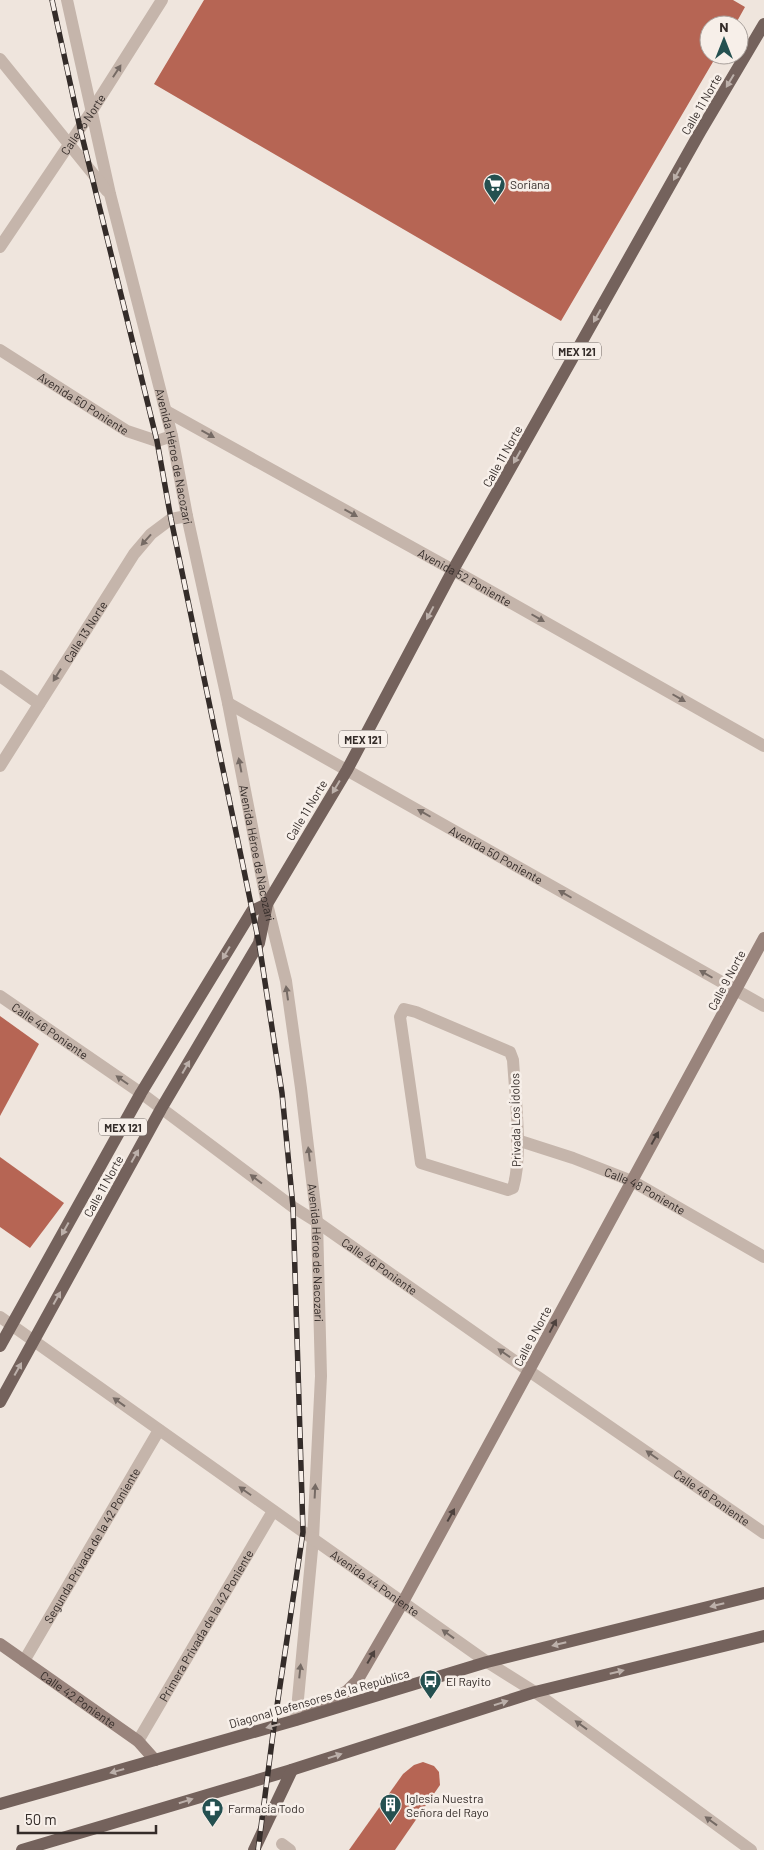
<svg xmlns="http://www.w3.org/2000/svg" width="764" height="1850" viewBox="0 0 764 1850" font-family="Barlow,sans-serif">
<style>
.building{fill:#b66554}
.lines{fill:none;stroke-linecap:round;stroke-linejoin:round}
.street{stroke:#c5b5ab;stroke-width:12}
.secondary{stroke:#99847c;stroke-width:12}
.primary{stroke:#74625c;stroke-width:12}
.rail-casing{stroke:#342c29;stroke-width:5.5}
.rail{stroke:#f7efe9;stroke-width:4;stroke-dasharray:11;stroke-linecap:butt}
.oneway{fill:#756a64}
.oneway2{fill:#bcb0aa}
.oneway3{fill:#4d423e}
.labels{text-anchor:middle;dominant-baseline:central;stroke-width:5;stroke-linejoin:round;paint-order:stroke}
.shield{fill:#f7efe9;stroke:#6e6663;stroke-width:1}
.shield-label{font-size:11px;font-weight:bold;fill:#342c29}
.street-label{font-size:12px;fill:#342c29;stroke:#f7efe9}
.poi-label{font-size:12px;fill:#342c29;stroke:#f7efe9;text-anchor:start}
</style>
<rect width="100%" height="100%" fill="#efe5dd"/>
<g class="building">
<path d="M204 0H733L745 7 735 25H709V55H717L561 321 154 84Z"/>
<path d="M0 1016 39 1044 0 1116Z"/>
<path d="M0 1157 64 1203 30 1248 0 1227Z"/>
<path d="M423 1762 434 1766 439 1772 440 1785 395 1850H349L403 1774 414 1765Z"/>
</g>
<g class="lines">
<g class="street">
<path id="s1" d="M67 0 110 194 172 436 187 516 228 703 267 904 286 981 301 1088 317 1222 321 1376 313 1539 296 1720"/>
<path d="M0 59 107 191"/>
<path id="s2" d="M0 247 91 112 162 0"/>
<path id="s3" d="M0 350 127 431 157 441 172 436"/>
<path id="s4" d="M166 411 453 570 764 746"/>
<path d="M0 676 39 704"/>
<path id="s5" d="M228 703 764 1006"/>
<path id="s6" d="M0 766 134 554 151 534 171 519 187 516"/>
<path id="s7" d="M0 996 141 1093 293 1207 317 1222 529 1371 764 1533"/>
<path d="M404 1009 416 1012 510 1052 513 1060C515 1095 523 1155 513 1188L508 1190 421 1163 400 1017Z"/>
<path id="s8" d="M517 1140 573 1158 632 1181 764 1257"/>
<path id="s9" d="M0 1317 487 1662 535 1692 751 1850"/>
<path id="s10" d="M24 1661 159 1430"/>
<path id="s11" d="M138 1741 273 1511"/>
<path d="M282 1844 290 1850"/>
</g>
<g class="secondary">
<path id="s12" d="M0 1644 138 1741 155 1760"/>
<path d="M307 1714 347 1691 357 1681 403 1602 764 938"/>
</g>
<g class="primary">
<path d="M0 1346 141 1093 252 911 267 904"/>
<path d="M0 1402 161 1109 259 943 267 904 347 770 453 570 700 132 764 24"/>
<path d="M0 1804 296 1720 487 1662 764 1593"/>
<path d="M22 1850 288 1771 535 1692 764 1636"/>
<path d="M254 1850 292 1770"/>
</g>
<defs>
<path id="rail" d="M52 0 80 128 157 441 171 519 259 943 282 1093 293 1207 303 1532 274 1726 258 1850"/>
</defs>
<use href="#rail" class="rail-casing"/>
<use href="#rail" class="rail"/>
</g>
<defs><path id="oneway-solid" d="M-6-.8H1V-3.2L6.5 0L1 3.2V.8H-6Z" transform="scale(1.25)"/></defs>
<g class="oneway">
<use href="#oneway-solid" transform="translate(117 71) rotate(-57)"/>
<use href="#oneway-solid" transform="translate(208 434) rotate(29)"/>
<use href="#oneway-solid" transform="translate(351 513) rotate(29)"/>
<use href="#oneway-solid" transform="translate(146 540) rotate(132)"/>
<use href="#oneway-solid" transform="translate(538 618) rotate(30)"/>
<use href="#oneway-solid" transform="translate(57 675) rotate(122)"/>
<use href="#oneway-solid" transform="translate(679 698) rotate(30)"/>
<use href="#oneway-solid" transform="translate(240 765) rotate(-101)"/>
<use href="#oneway-solid" transform="translate(424 813) rotate(-150)"/>
<use href="#oneway-solid" transform="translate(565 894) rotate(-150)"/>
<use href="#oneway-solid" transform="translate(706 974) rotate(-150)"/>
<use href="#oneway-solid" transform="translate(287 993) rotate(-98)"/>
<use href="#oneway-solid" transform="translate(122 1080) rotate(-145)"/>
<use href="#oneway-solid" transform="translate(309 1154) rotate(-97)"/>
<use href="#oneway-solid" transform="translate(256 1179) rotate(-143)"/>
<use href="#oneway-solid" transform="translate(504 1353) rotate(-145)"/>
<use href="#oneway-solid" transform="translate(119 1402) rotate(-144)"/>
<use href="#oneway-solid" transform="translate(652 1455) rotate(-145)"/>
<use href="#oneway-solid" transform="translate(245 1491) rotate(-145)"/>
<use href="#oneway-solid" transform="translate(315 1491) rotate(-87)"/>
<use href="#oneway-solid" transform="translate(448 1634) rotate(-144)"/>
<use href="#oneway-solid" transform="translate(300 1671) rotate(-84)"/>
<use href="#oneway-solid" transform="translate(581 1725) rotate(-144)"/>
<use href="#oneway-solid" transform="translate(711 1821) rotate(-144)"/>
</g>
<g class="oneway2">
<use href="#oneway-solid" transform="translate(730 81) rotate(121)"/>
<use href="#oneway-solid" transform="translate(677 174) rotate(119)"/>
<use href="#oneway-solid" transform="translate(597 316) rotate(119)"/>
<use href="#oneway-solid" transform="translate(517 457) rotate(119)"/>
<use href="#oneway-solid" transform="translate(430 613) rotate(118)"/>
<use href="#oneway-solid" transform="translate(336 787) rotate(121)"/>
<use href="#oneway-solid" transform="translate(226 953) rotate(121)"/>
<use href="#oneway-solid" transform="translate(186 1067) rotate(-60)"/>
<use href="#oneway-solid" transform="translate(135 1156) rotate(-61)"/>
<use href="#oneway-solid" transform="translate(65 1229) rotate(119)"/>
<use href="#oneway-solid" transform="translate(57 1298) rotate(-61)"/>
<use href="#oneway-solid" transform="translate(18 1369) rotate(-61)"/>
<use href="#oneway-solid" transform="translate(717 1605) rotate(166)"/>
<use href="#oneway-solid" transform="translate(559 1644) rotate(166)"/>
<use href="#oneway-solid" transform="translate(617 1672) rotate(-14)"/>
<use href="#oneway-solid" transform="translate(501 1703) rotate(-18)"/>
<use href="#oneway-solid" transform="translate(273 1726) rotate(165)"/>
<use href="#oneway-solid" transform="translate(335 1756) rotate(-18)"/>
<use href="#oneway-solid" transform="translate(117 1771) rotate(164)"/>
<use href="#oneway-solid" transform="translate(186 1801) rotate(-17)"/>
</g>
<g class="oneway3">
<use href="#oneway-solid" transform="translate(655 1138) rotate(-61)"/>
<use href="#oneway-solid" transform="translate(553 1326) rotate(-62)"/>
<use href="#oneway-solid" transform="translate(451 1515) rotate(-61)"/>
<use href="#oneway-solid" transform="translate(371 1657) rotate(-60)"/>
</g>
<defs>
<symbol id="supermarket-pin" viewBox="-11 -11 22 30"><path d="M0 17L-7.5 6A9.5 9.5 0 1 1 7.5 6Z" fill="#245050" stroke="#f7efe9"/><path d="M-6-5.5h2.5l.6 2H6L4.5 2H-2.5L-4.4-4H-6ZM-1.5 3.2a1.3 1.3 0 1 0 .1 0ZM3 3.2a1.3 1.3 0 1 0 .1 0Z" fill="#fff"/></symbol>
<symbol id="bus-pin" viewBox="-11 -11 22 30"><path d="M0 17L-7.5 6A9.5 9.5 0 1 1 7.5 6Z" fill="#245050" stroke="#f7efe9"/><path d="M-5-6H5V4H4V6H2V4H-2V6H-4V4H-5ZM-3.5-4V0h7V-4ZM-3.5 1.2v1.5H-2V1.2ZM2 1.2v1.5H3.5V1.2Z" fill="#fff"/></symbol>
<symbol id="building-pin" viewBox="-11 -11 22 30"><path d="M0 17L-7.5 6A9.5 9.5 0 1 1 7.5 6Z" fill="#245050" stroke="#f7efe9"/><path d="M-4-6H4V6H1V3H-1V6H-4ZM-2.5-4.3h1.7v1.8h-1.7ZM.8-4.3h1.7v1.8H.8ZM-2.5-1h1.7V.8h-1.7ZM.8-1h1.7V.8H.8Z" fill="#fff"/></symbol>
<symbol id="pharmacy-pin" viewBox="-11 -11 22 30"><path d="M0 17L-7.5 6A9.5 9.5 0 1 1 7.5 6Z" fill="#245050" stroke="#f7efe9"/><path d="M-2-6h4v4h4v4h-4v4h-4v-4h-4v-4h4Z" fill="#fff"/></symbol>
</defs>
<g fill-rule="evenodd">
<use href="#supermarket-pin" x="482" y="172" width="25" height="34"/>
<use href="#bus-pin" x="418" y="1668" width="25" height="34"/>
<use href="#building-pin" x="378" y="1792" width="25" height="34"/>
<use href="#pharmacy-pin" x="200" y="1796" width="25" height="34"/>
</g>
<g class="labels">
<g class="shield">
<rect x="553" y="342.5" width="48" height="17" rx="4"/>
<rect x="339" y="730.5" width="48" height="17" rx="4"/>
<rect x="99" y="1118.5" width="48" height="17" rx="4"/>
</g>
<g class="shield-label">
<text x="577" y="351">MEX 121</text>
<text x="363" y="739">MEX 121</text>
<text x="123" y="1127">MEX 121</text>
</g>
<g class="street-label">
<text transform="translate(701 104) rotate(-60)">Calle 11 Norte</text>
<text stroke="none"><textPath href="#s2" startOffset="148">Calle 15 Norte</textPath></text>
<text stroke="none"><textPath href="#s3" startOffset="99">Avenida 50 Poniente</textPath></text>
<text stroke="none"><textPath href="#s1" startOffset="469">Avenida Héroe de Nacozari</textPath></text>
<text transform="translate(502 456) rotate(-61)">Calle 11 Norte</text>
<text stroke="none"><textPath href="#s4" startOffset="342">Avenida 52 Poniente</textPath></text>
<text stroke="none"><textPath href="#s6" startOffset="159">Calle 13 Norte</textPath></text>
<text transform="translate(306 810) rotate(-59)">Calle 11 Norte</text>
<text stroke="none"><textPath href="#s1" startOffset="874">Avenida Héroe de Nacozari</textPath></text>
<text stroke="none"><textPath href="#s5" startOffset="308">Avenida 50 Poniente</textPath></text>
<text transform="translate(726 980) rotate(-62)">Calle 9 Norte</text>
<text stroke="none"><textPath href="#s7" startOffset="61">Calle 46 Poniente</textPath></text>
<text transform="translate(515 1120) rotate(-91)">Privada Los Ídolos</text>
<text transform="translate(103 1186) rotate(-61)">Calle 11 Norte</text>
<text stroke="none"><textPath href="#s8" startOffset="138">Calle 48 Poniente</textPath></text>
<text stroke="none"><textPath href="#s1" startOffset="1279">Avenida Héroe de Nacozari</textPath></text>
<text stroke="none"><textPath href="#s7" startOffset="466">Calle 46 Poniente</textPath></text>
<text transform="translate(532 1336) rotate(-62)">Calle 9 Norte</text>
<text stroke="none"><textPath href="#s7" startOffset="871">Calle 46 Poniente</textPath></text>
<text stroke="none"><textPath href="#s10" startOffset="134">Segunda Privada de la 42 Poniente</textPath></text>
<text stroke="none"><textPath href="#s9" startOffset="460">Avenida 44 Poniente</textPath></text>
<text stroke="none"><textPath href="#s11" startOffset="134">Primera Privada de la 42 Poniente</textPath></text>
<text transform="translate(319 1698) rotate(-16)">Diagonal Defensores de la República</text>
<text stroke="none"><textPath href="#s12" startOffset="96">Calle 42 Poniente</textPath></text>
</g>
<g class="poi-label">
<text x="510" y="184">Soriana</text>
<text x="446" y="1681">El Rayito</text>
<text x="406" y="1798">Iglesia Nuestra<tspan x="406" dy="14">Señora del Rayo</tspan></text>
<text x="228" y="1808">Farmacia Todo</text>
</g>
</g>
<g transform="translate(724 40)"><circle r="24" fill="#f7efe9" stroke="#a9a19c"/>
<path d="M0-4L9 19L0 12L-9 19Z" fill="#245050"/>
<text y="-8" font-size="14" font-weight="bold" text-anchor="middle" fill="#342c29">N</text>
</g>
<path d="M18 1825v8h138v-8" fill="none" stroke="#342c29" stroke-width="2.5"/>
<text x="25" y="1825" font-size="15" fill="#342c29" stroke="#f7efe9" stroke-width="4" paint-order="stroke">50 m</text>
</svg>
